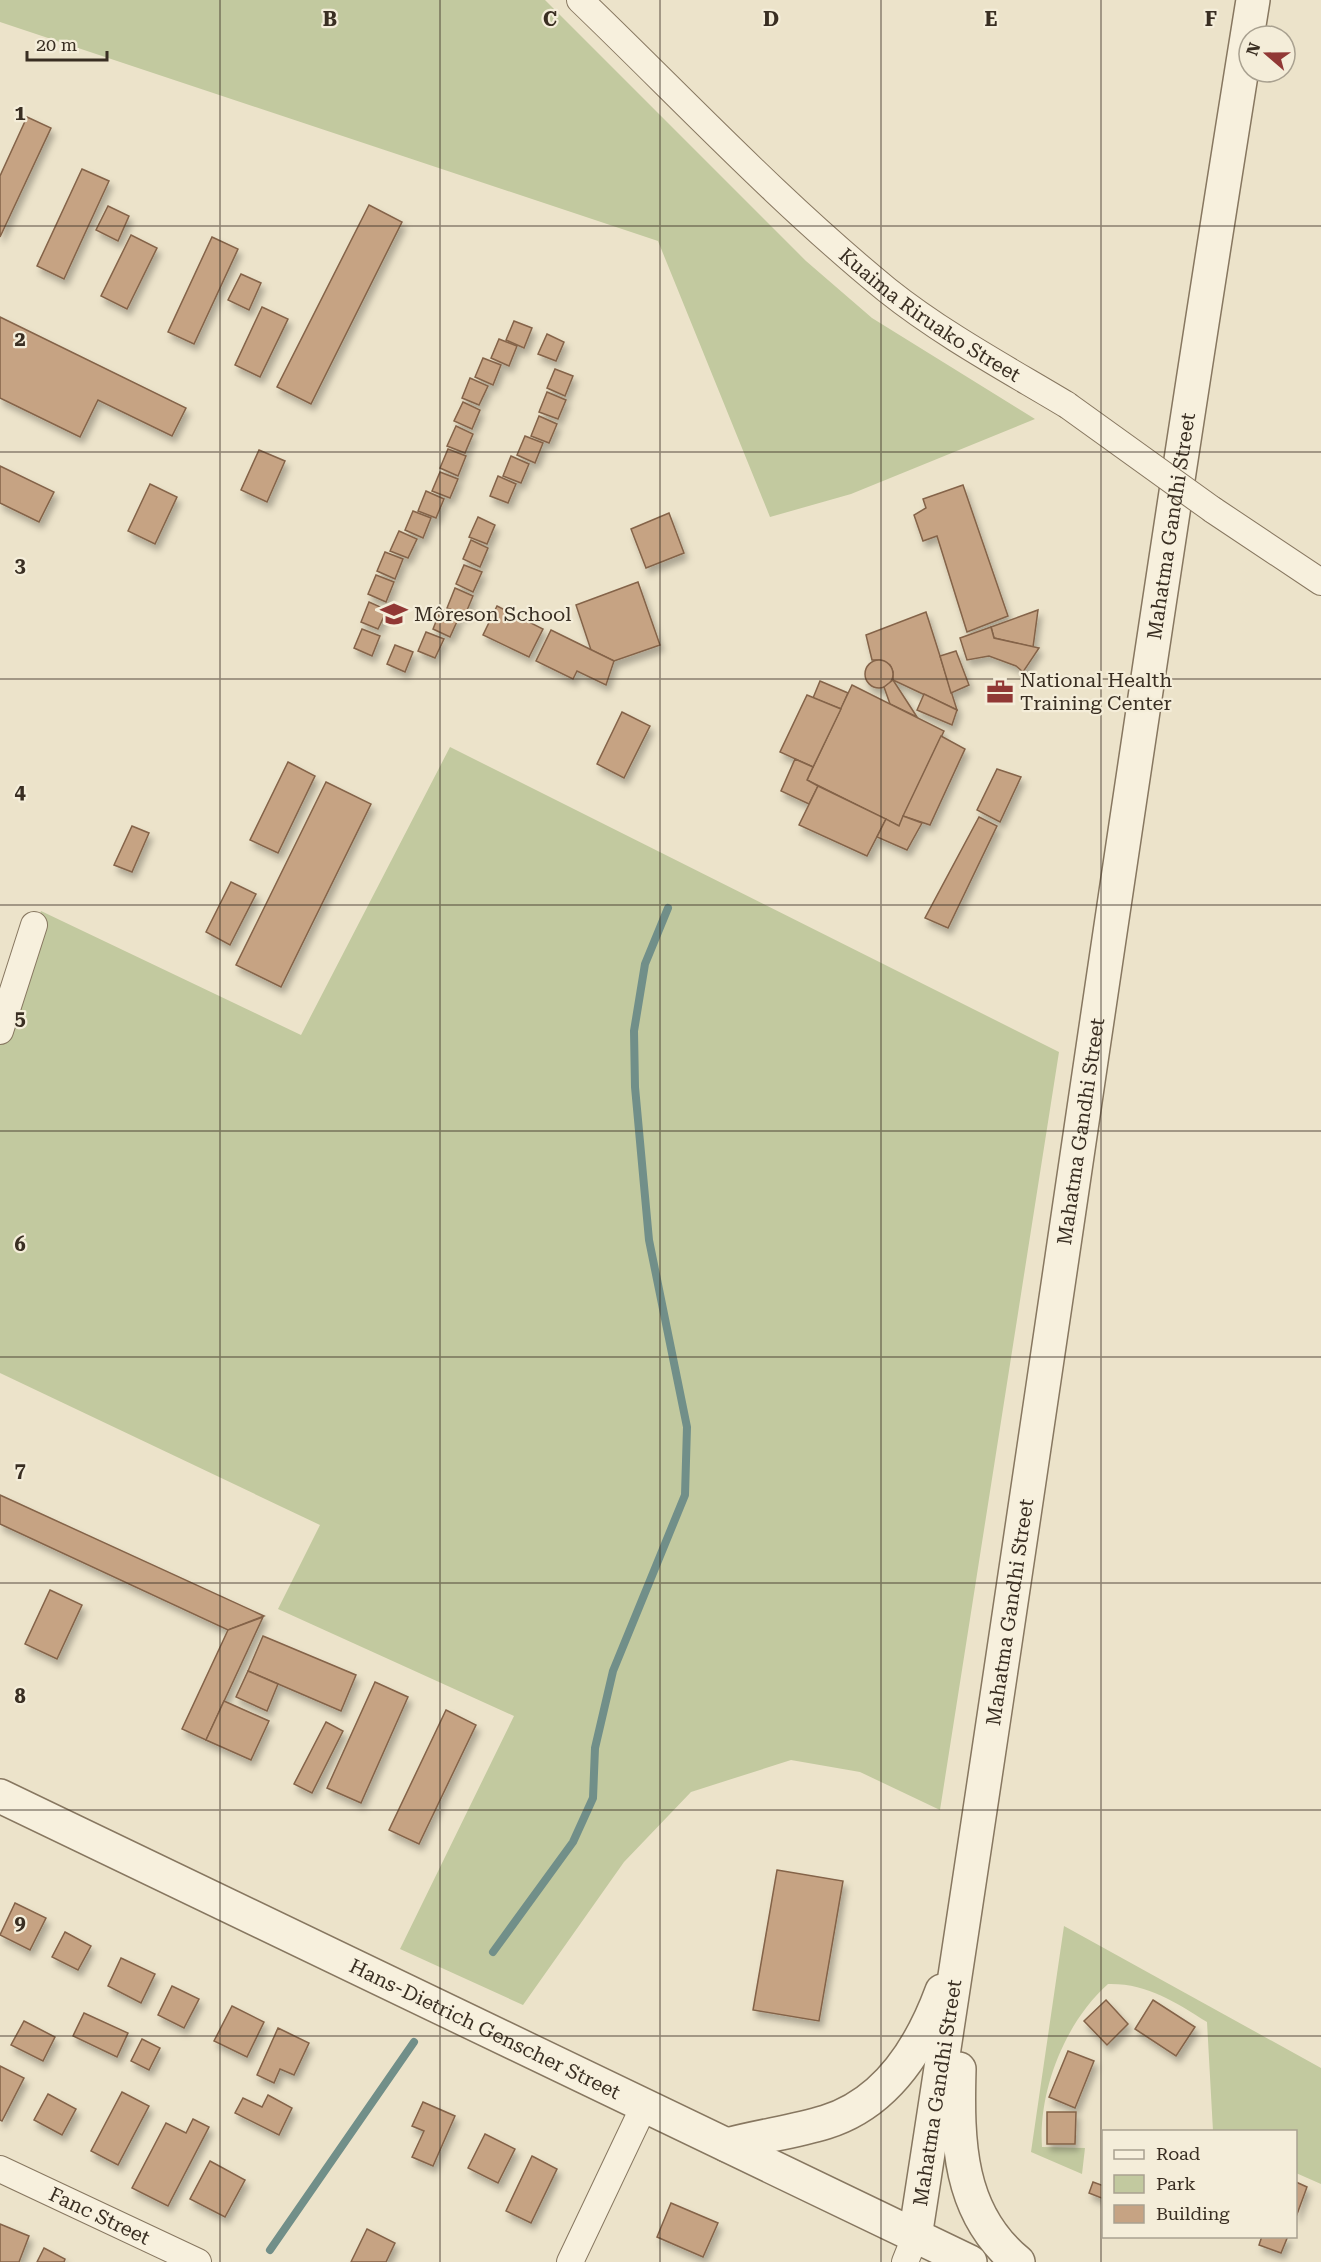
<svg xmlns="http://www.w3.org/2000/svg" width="1321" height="2262" viewBox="0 0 1321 2262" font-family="'Roboto Serif',serif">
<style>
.green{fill:#c2c99f}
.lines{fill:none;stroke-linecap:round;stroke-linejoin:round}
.stream{stroke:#718f89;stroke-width:8}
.building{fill:#c6a383;stroke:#846348;stroke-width:1.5;filter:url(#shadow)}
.minor-casing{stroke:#877760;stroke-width:28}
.tertiary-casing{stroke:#877760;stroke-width:36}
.minor{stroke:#f7f0dd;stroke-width:26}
.tertiary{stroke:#f7f0dd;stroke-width:33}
.minor-bridge-casing{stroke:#877760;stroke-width:28;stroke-linecap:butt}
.minor-bridge{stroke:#f7f0dd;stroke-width:26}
.grid{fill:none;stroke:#392e22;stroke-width:1.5;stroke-opacity:0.55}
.labels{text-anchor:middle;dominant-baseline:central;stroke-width:4.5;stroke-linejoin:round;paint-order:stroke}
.street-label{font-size:20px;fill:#392e22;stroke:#f4edd9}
.poi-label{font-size:20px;fill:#392e22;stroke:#f4edd9;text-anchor:start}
.grid-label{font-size:20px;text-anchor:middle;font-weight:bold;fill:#392e22;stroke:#f4edd9;stroke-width:4.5;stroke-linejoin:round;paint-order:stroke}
</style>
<defs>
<filter id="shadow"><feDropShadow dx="3.5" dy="6" stdDeviation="3" flood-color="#0004"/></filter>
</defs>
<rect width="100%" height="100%" fill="#ece3ca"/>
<g class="green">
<path d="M0 0H545L806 261 872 318 1035 419 851 494 770 517 658 241 0 22Z"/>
<path d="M450 747 1059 1052 940 1810 860 1772 791 1760 691 1792 624 1862 523 2005 400 1949 514 1716 278 1609 320 1525 0 1373V1031L41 911 301 1035Z"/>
<path d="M1064 1926 1321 2068V2184L1296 2173V2132L1213 2131 1207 2022C1175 2002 1147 1983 1108 1984 1066 2021 1038 2090 1042 2147L1085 2148 1082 2174 1031 2152Z"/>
</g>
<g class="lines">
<g class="stream">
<path d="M493 1952 573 1842 593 1798 595 1748 613 1671 685 1495 687 1427 649 1240 635 1087 634 1031 645 964 668 908"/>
<path d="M270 2250 414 2042"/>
</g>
</g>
<g class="building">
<path d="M27 117 51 128 0 237V176Z"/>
<path d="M82 169 109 181 64 279 37 266Z"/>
<path d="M369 205 402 222 311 404 277 387Z"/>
<path d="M108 206 129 216 118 241 96 230Z"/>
<path d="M131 235 157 248 127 309 101 296Z"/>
<path d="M212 237 238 249 194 344 168 332Z"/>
<path d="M241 274 261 283 249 310 228 300Z"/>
<path d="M262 307 288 319 260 377 235 365Z"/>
<path d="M0 317 186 408 172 436 98 400 80 437 0 398Z"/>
<path d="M514 321 532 328 524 348 506 340Z"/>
<path d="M547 334 564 342 556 361 538 354Z"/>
<path d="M499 339 517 346 509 366 491 358Z"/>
<path d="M483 358 501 365 493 385 475 377Z"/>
<path d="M555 369 573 376 565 396 547 388Z"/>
<path d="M470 378 488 386 479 405 462 398Z"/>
<path d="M547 392 566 400 558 419 539 412Z"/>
<path d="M463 402 480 410 472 429 454 421Z"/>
<path d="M539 416 557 424 549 443 531 436Z"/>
<path d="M456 426 473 434 465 453 447 446Z"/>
<path d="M525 436 543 443 535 463 517 455Z"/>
<path d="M448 449 466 456 458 476 440 468Z"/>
<path d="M259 450 285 461 267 502 241 490Z"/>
<path d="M511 456 529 464 521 483 503 476Z"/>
<path d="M0 466 54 492 39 522 0 503Z"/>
<path d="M440 472 458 479 450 498 432 491Z"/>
<path d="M498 476 516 484 508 503 490 496Z"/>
<path d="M150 484 177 497 155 544 128 531Z"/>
<path d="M963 485 1008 616 967 632 937 536 923 541 914 515 926 508 923 499Z"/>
<path d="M426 491 444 499 436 518 418 511Z"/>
<path d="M413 511 431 518 423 538 405 530Z"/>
<path d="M669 513 684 553 646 568 631 529Z"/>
<path d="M478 517 495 525 487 544 469 537Z"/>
<path d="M399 531 417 539 408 558 390 551Z"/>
<path d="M471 540 488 548 480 567 463 559Z"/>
<path d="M385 552 403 559 395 579 377 571Z"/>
<path d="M464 565 482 572 473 592 456 584Z"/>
<path d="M376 575 394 582 386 602 368 594Z"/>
<path d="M638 582 660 645 614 661 591 650 576 605Z"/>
<path d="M455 588 473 596 465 615 447 608Z"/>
<path d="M369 602 387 610 378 629 361 622Z"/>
<path d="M497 606 543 629 529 657 483 635Z"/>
<path d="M441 609 459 617 450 637 433 629Z"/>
<path d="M1038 610 1033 647 994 638 991 627Z"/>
<path d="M926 612 940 656 957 710 893 680V672L890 665 880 660H872L866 635Z"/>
<path d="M991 627 994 638 1039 648 1023 672 1016 666 989 656 967 660 960 638Z"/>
<path d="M362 629 380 636 372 656 354 648Z"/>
<path d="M551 630 614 661 606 685 577 671 573 679 536 661Z"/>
<path d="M426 632 444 639 435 658 418 651Z"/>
<path d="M395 645 413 652 405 672 387 664Z"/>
<path d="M956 651 969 685 951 693 940 656Z"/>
<circle cx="879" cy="674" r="14"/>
<path d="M893 680 917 717 890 704 884 687Z"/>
<path d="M820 681 848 693 841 709 813 698Z"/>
<path d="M852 685 944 731 899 826 807 780Z"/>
<path d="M924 694 957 710 952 725 917 710Z"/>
<path d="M807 695 841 709 813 767 780 752Z"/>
<path d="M622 712 650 726 624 778 597 764Z"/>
<path d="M941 736 965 749 930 825 903 816Z"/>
<path d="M795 759 813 767 807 780 818 786 809 804 781 791Z"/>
<path d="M288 762 315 776 278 853 250 840Z"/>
<path d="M997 769 1021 777 1000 822 977 810Z"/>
<path d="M326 782 371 804 281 987 236 965Z"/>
<path d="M818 786 886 819 867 856 799 825Z"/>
<path d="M903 816 922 823 907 850 877 837 886 819 899 826Z"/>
<path d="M979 817 997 826 948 928 925 918Z"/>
<path d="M132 826 149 833 132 872 114 865Z"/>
<path d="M231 882 256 894 230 945 206 932Z"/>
<path d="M0 1495 264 1616 228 1630 0 1524Z"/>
<path d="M50 1590 82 1605 57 1659 25 1644Z"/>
<path d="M263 1617 206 1740 182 1729 228 1630Z"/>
<path d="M263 1636 356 1675 341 1711 248 1671Z"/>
<path d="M248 1671 278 1684 267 1711 236 1697Z"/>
<path d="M375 1682 408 1697 361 1803 327 1788Z"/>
<path d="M224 1701 269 1721 251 1760 206 1740Z"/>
<path d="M446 1710 476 1725 419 1844 389 1830Z"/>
<path d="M326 1722 343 1731 312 1793 294 1784Z"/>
<path d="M777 1870 843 1881 819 2021 753 2010Z"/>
<path d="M15 1903 46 1918 30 1950 0 1935Z"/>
<path d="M65 1932 91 1946 78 1970 52 1957Z"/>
<path d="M121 1958 155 1974 141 2003 108 1986Z"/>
<path d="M172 1986 199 1999 184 2028 158 2015Z"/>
<path d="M1106 2000 1128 2024 1107 2045 1084 2021Z"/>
<path d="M1153 2000 1195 2027 1176 2056 1135 2029Z"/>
<path d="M232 2006 264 2022 247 2057 214 2041Z"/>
<path d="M84 2013 128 2033 117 2057 73 2036Z"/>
<path d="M24 2021 55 2037 43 2061 11 2045Z"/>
<path d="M278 2028 309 2043 294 2075 280 2069 274 2083 257 2075Z"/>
<path d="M142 2039 160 2048 149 2070 131 2061Z"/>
<path d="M1068 2051 1094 2061 1075 2108 1049 2097Z"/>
<path d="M0 2066 24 2078 2 2121 0 2120Z"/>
<path d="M122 2092 149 2106 118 2165 91 2151Z"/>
<path d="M48 2094 76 2109 62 2135 34 2120Z"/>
<path d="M268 2095 292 2108 279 2135 235 2113 243 2098 262 2107Z"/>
<path d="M423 2102 455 2116 433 2166 412 2157 424 2131 412 2126Z"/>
<path d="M1047 2112H1076L1075 2144H1047Z"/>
<path d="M193 2119 209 2127 168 2206 132 2188 166 2123 186 2133Z"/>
<path d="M485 2134 515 2149 498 2183 468 2168Z"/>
<path d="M532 2156 557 2169 531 2223 506 2211Z"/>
<path d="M210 2161 245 2180 225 2217 190 2199Z"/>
<path d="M1093 2182 1104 2186V2199L1089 2193Z"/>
<path d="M1296 2182 1307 2187 1296 2217Z"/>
<path d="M671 2203 718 2223 703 2257 657 2237Z"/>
<path d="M0 2224 29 2236 19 2262H0Z"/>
<path d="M367 2229 395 2243 386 2262H351Z"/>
<path d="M1262 2236H1288L1281 2253 1259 2245Z"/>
<path d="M44 2248 65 2259 64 2262H37Z"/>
</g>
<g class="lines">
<defs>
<g id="minor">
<path id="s1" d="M580 0C681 97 778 201 887 290 942 334 1007 369 1067 405"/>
<path d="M1213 510 1321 582"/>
<path d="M0 1031 34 925"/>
<path id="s2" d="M0 2169 198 2262"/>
<path d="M570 2262 645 2104"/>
<path d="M905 2262 915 2237"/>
</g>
<g id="tertiary">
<path id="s3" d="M0 1796 970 2262"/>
<path d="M959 2069C957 2141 958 2213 1018 2262"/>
<path d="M727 2145C760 2136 794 2132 826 2122 887 2103 921 2048 942 1991"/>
<path id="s4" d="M915 2237C1031 1492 1133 745 1253 0"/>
</g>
</defs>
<use href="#minor" class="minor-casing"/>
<use href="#tertiary" class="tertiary-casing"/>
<use href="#minor" class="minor"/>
<use href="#tertiary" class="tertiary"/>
<defs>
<path id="minor-bridge" d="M1067 405 1213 510"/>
</defs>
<use href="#minor-bridge" class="minor-bridge-casing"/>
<use href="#minor-bridge" class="minor-bridge"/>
</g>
<path class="grid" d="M220 0V2262M440 0V2262M660 0V2262M881 0V2262M1101 0V2262M0 226H1321M0 452H1321M0 679H1321M0 905H1321M0 1131H1321M0 1357H1321M0 1583H1321M0 1810H1321M0 2036H1321"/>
<defs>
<symbol id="school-bare" viewBox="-9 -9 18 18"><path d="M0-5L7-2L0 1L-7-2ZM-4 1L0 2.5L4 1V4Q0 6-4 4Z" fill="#913835" stroke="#f4edd9" stroke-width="2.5" paint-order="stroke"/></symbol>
<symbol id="office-bare" viewBox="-9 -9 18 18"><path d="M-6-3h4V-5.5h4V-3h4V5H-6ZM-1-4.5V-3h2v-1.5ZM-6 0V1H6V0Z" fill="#913835" stroke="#f4edd9" stroke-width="2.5" paint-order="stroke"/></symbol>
</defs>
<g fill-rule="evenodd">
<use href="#school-bare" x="375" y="595" width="38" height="38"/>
<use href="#office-bare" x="981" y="673" width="38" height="38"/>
</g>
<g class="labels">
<g class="street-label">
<text stroke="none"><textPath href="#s1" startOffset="472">Kuaima Riruako Street</textPath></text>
<text stroke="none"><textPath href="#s4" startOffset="1730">Mahatma Gandhi Street</textPath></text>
<text stroke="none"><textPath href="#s4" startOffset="1118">Mahatma Gandhi Street</textPath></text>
<text stroke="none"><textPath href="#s4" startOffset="632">Mahatma Gandhi Street</textPath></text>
<text stroke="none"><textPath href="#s3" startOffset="538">Hans-Dietrich Genscher Street</textPath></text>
<text stroke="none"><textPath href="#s4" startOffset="146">Mahatma Gandhi Street</textPath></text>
<text stroke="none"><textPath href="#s2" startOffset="110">Fanc Street</textPath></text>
</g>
<g class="poi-label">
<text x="414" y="614">Môreson School</text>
<text x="1020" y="680">National Health<tspan x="1020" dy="23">Training Center</tspan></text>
</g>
</g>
<g class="grid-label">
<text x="330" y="26">B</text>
<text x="550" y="26">C</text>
<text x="771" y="26">D</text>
<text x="991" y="26">E</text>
<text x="1211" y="26">F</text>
<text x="20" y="120">1</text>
<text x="20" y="346">2</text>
<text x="20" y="572">3</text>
<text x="20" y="799">4</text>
<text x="20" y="1025">5</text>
<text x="20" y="1251">6</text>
<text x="20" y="1477">7</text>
<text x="20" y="1703">8</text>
<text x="20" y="1930">9</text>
</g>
<rect x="1102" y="2130" width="195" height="108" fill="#f4edd9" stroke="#a9a190" stroke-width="1.5"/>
<rect x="1114" y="2150" width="30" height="9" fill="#f7f0dd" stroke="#a9a190" stroke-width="1.5"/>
<text x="1156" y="2160" font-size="18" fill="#392e22">Road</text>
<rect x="1114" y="2175" width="30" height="18" fill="#c2c99f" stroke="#a9a190" stroke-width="1.5"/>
<text x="1156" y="2190" font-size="18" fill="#392e22">Park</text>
<rect x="1114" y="2205" width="30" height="18" fill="#c6a383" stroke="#a9a190" stroke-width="1.5"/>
<text x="1156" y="2220" font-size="18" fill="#392e22">Building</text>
<g transform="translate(1267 54) rotate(290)"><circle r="28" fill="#f4edd9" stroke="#a9a190" stroke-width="1.5"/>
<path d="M0-4.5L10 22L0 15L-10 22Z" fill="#913835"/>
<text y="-9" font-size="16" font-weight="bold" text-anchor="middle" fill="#392e22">N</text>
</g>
<path d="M27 51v9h80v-9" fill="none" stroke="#392e22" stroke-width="3"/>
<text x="36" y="51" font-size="18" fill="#392e22" stroke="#f4edd9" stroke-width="4.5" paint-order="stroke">20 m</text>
</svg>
